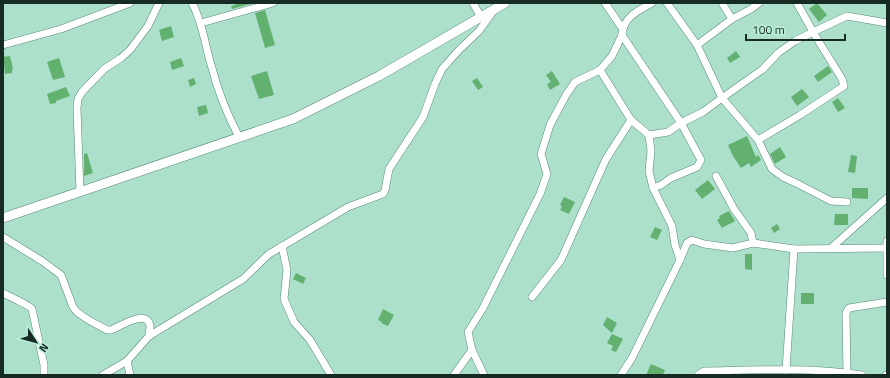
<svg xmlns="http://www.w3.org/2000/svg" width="890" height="378" viewBox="0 0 890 378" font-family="'Titillium Web',sans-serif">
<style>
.building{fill:#62b171}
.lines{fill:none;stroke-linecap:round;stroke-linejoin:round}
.street-casing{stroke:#588a78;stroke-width:8}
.secondary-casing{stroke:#588a78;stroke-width:10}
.street{stroke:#fff;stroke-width:7}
.secondary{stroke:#fff;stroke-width:9}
</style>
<rect width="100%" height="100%" fill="#ace0cb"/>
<g class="building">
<path d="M240 3H254L232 9 231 6Z"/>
<path d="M817 3 827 15 819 22 809 9Z"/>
<path d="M265 10 275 45 265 48 255 13Z"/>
<path d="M171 26 174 37 162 41 159 30Z"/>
<path d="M736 51 740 57 730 63 727 58Z"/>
<path d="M10 56 13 69 12 70V73L5 74 3 57Z"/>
<path d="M59 58 65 77 53 80 47 62Z"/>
<path d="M181 58 184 66 172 70 170 62Z"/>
<path d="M828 66 832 72 818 82 814 76Z"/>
<path d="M267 71 274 95 259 99 251 76Z"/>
<path d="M552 71 560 84 550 90 547 84 551 82 546 75Z"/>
<path d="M194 78 196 84 190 87 188 80Z"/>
<path d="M477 78 483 87 478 90 472 81Z"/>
<path d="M66 87 70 96 56 101V103L50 104 47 94Z"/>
<path d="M802 89 809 97 797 106 791 97Z"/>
<path d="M838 98 845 108 838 112 832 102Z"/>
<path d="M206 105 208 113 199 116 197 107Z"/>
<path d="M747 136 756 157 758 155 761 160 751 167 749 163 741 168 733 156 728 145Z"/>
<path d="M780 147 786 157 775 164 770 154Z"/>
<path d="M87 153 93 173 84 176V154Z"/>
<path d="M851 155 857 156 855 173 848 172Z"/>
<path d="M708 180 715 189 702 199 695 190Z"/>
<path d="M852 188H868V199L852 198Z"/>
<path d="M564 197 575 202 569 214 560 210 562 206 560 205Z"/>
<path d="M729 211 735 221 722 228 717 220 720 218 719 216Z"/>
<path d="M835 214H848V225H834Z"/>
<path d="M777 224 780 229 774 233 771 228Z"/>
<path d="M655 227 662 230 657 240 650 237Z"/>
<path d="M745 254H752V270L745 269Z"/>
<path d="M296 273 306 278 303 284 293 279Z"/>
<rect x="801" y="293" width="13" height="11"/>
<path d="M383 309 394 315 388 326 381 323 382 322 378 320Z"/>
<path d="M607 317 617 323 612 333 603 325Z"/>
<path d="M612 334 623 339 616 352 611 350 613 346 607 343Z"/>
<path d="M651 364 665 370 663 375H646Z"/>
</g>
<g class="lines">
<defs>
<g id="street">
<path d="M192 3C203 23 205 46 212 68 218 92 227 114 239 137"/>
<path d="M473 3 481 17"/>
<path d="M605 3 622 28"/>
<path d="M652 3C639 10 623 17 622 35L681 123 701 160 697 167 671 178 661 185 653 188"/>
<path d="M667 3 697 45 722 98 703 112 681 123 668 132 649 135 651 151 649 171 653 188 672 226 675 245 680 260"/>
<path d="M722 3 732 19"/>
<path d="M797 3 813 32 847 16 887 23"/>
<path d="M201 23 273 3"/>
<path d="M3 45 61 29 130 3"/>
<path d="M697 45 732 19 751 9 759 3"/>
<path d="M600 70 631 120 649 135"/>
<path d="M758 140 800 115 844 86 842 79 813 32 795 41 778 53 763 69 722 98 758 140 772 169 783 177 796 183 831 201 847 202"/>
<path d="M80 192 77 108 78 99 82 92 104 69 121 58 130 50 148 26 159 3"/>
<path d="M3 237 42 261 61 275 73 307C77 315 98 325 107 330H111C119 327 147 308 150 326 150 329 149 333 149 336"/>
<path d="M887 241V275"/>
<path d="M753 243 794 249 887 248"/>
<path d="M282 246 287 270 284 299 294 322 310 340 331 375"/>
<path d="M830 249 887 198"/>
<path d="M3 293C10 297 29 305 32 309L44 365V375"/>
<path d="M532 297 561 260 606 159 631 120"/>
<path d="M127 361 130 375"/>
<path d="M786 370 794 249"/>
<path d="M847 373 846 313 849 308 887 302"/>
<path d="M103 375 127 361 149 336 243 279 269 254 348 207 383 194 385 190 389 169 423 117 435 84 442 69 459 50 479 31 494 10"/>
<path d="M454 375 472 350"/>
<path d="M484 375 472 350 468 332 483 308 540 194 547 174 541 154 550 125 566 95 575 82 600 70 612 56 622 35"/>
<path d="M621 375 632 358 680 260 687 243 692 240 704 244 733 248 753 243 751 233 734 209 716 176"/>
<path d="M698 375 704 371C757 370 810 367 862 375"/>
<path d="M886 375H887"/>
</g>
<path id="secondary" d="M3 218 293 119 379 76 505 3"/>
</defs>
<use href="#street" class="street-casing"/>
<use href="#secondary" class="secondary-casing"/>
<use href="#street" class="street"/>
<use href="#secondary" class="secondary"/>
</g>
<rect width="890" height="378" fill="none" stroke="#162b23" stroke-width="8"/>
<g transform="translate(36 342) rotate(126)" stroke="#b8eed8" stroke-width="3" paint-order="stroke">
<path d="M0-3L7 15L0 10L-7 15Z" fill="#162b23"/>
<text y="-6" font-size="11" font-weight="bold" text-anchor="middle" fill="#162b23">N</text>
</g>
<path d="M746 34v6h99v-6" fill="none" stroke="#162b23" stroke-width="2"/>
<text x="752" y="34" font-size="12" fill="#162b23" stroke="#b8eed8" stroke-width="3" paint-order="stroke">100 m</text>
</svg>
